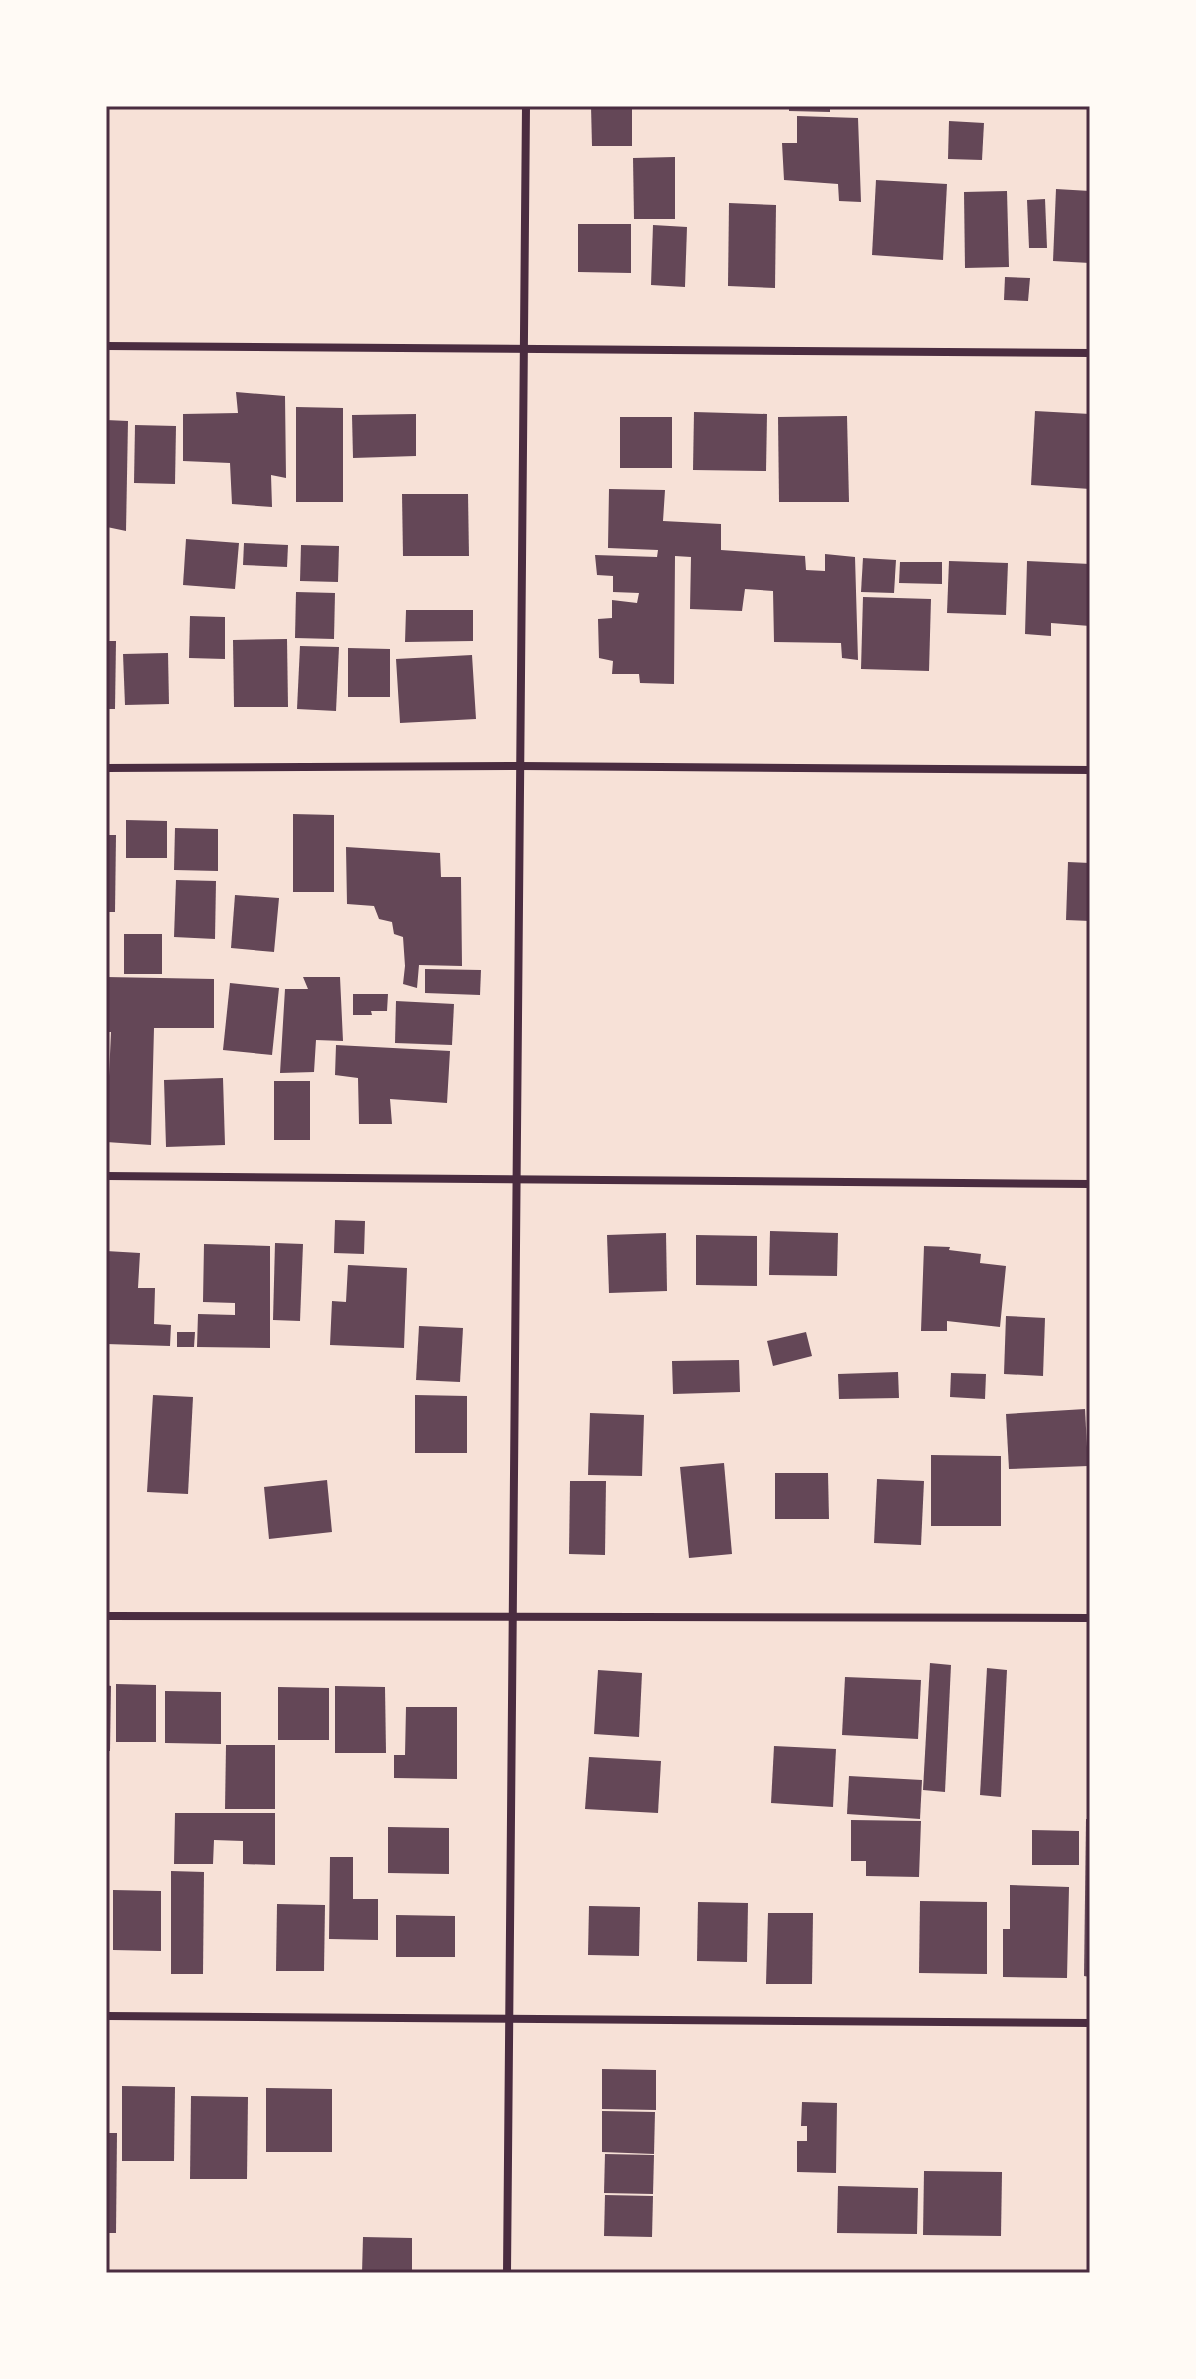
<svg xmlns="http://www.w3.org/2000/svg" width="1196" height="2379" viewBox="0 0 1196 2379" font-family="Figtree,sans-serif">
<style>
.building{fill:#644757}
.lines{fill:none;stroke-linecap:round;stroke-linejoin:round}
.minor{stroke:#4a2c40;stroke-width:8}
.neatline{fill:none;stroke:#4a2c40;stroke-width:3}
</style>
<rect width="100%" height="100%" fill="#f7e1d7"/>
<g class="building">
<path d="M591 106H632V146H592Z"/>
<path d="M789 106H830V112L789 111Z"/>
<path d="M797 116 858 118 861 202 839 201 838 184 784 180 782 143H797Z"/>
<path d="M949 121 984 123 982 160 948 159Z"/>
<path d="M675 157V219H634L633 158Z"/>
<path d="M876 180 947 184 943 260 872 255Z"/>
<path d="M1056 189 1090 191V263L1053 261Z"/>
<path d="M1007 191 1009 267 965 268 964 192Z"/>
<path d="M1045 199 1047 248H1029L1027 200Z"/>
<path d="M729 203 776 205 775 288 728 286Z"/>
<path d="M578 224H631V273L578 272Z"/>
<path d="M653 225 687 227 685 287 651 285Z"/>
<path d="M1005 277 1030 278 1028 301 1004 300Z"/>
<path d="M236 392 285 396 286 478 271 475 272 507 232 504 230 463 183 461V414L238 413Z"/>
<path d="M296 407 343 408V502H296Z"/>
<path d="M1035 411 1090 414V489L1031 485Z"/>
<path d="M694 412 767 414 766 471 693 470Z"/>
<path d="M416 414V456L353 458 352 415Z"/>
<path d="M847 416 849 502H779L778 417Z"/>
<rect x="620" y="417" width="52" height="51"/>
<path d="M106 420 128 421 126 531 107 527Z"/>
<path d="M135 425 176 426 175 484 134 483Z"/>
<path d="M609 489 665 490 663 521 721 524V550L805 556 806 570 825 571V554L855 557 858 660 842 658 841 643 774 642 773 591 745 589 742 611 690 609 691 557 675 556 674 684 640 683 639 674H612L613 661 599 658 598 619 612 618V600L637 603 639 593 613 592V576L597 575 595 555 657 557 658 550 608 548Z"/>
<path d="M402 494H468L469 556H403Z"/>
<path d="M186 539 239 543 235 589 183 585Z"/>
<path d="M244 543 288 545 287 567 243 565Z"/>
<path d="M301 545 339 546 338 582 300 581Z"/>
<path d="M863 558 896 560 894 593 861 592Z"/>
<path d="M949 561 1008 563 1006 615 947 613Z"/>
<path d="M1027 561 1090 564V626L1051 623V636L1025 634Z"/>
<path d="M900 562H942V584L899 583Z"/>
<path d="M296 592 335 593 334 639 295 638Z"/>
<path d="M863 597 931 599 929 671 861 669Z"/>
<path d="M406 610H473V641L405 642Z"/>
<path d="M190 616 225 617V659L189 658Z"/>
<path d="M287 639 288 707H234L233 640Z"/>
<path d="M106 641H116L115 709H106Z"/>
<path d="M300 646 339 647 336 711 297 709Z"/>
<path d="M348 648 390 649V697H348Z"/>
<path d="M168 653 169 704 125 705 123 654Z"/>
<path d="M472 655 476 719 400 723 396 659Z"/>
<path d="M293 814 334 815V892H293Z"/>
<path d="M126 820 167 821V858H126Z"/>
<path d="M175 828 218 829V871L174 870Z"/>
<path d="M106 835H116L115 912H106Z"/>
<path d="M346 847 440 853 441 877H461L462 966 419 965 417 988 403 984 405 966 403 937 394 934 392 922 379 919 374 906 347 904Z"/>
<path d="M1068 862 1090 863V921L1066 920Z"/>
<path d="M176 880 216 881 215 939 174 937Z"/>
<path d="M235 895 279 898 274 952 231 948Z"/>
<rect x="124" y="934" width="38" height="40"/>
<path d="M425 969 481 970 480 995 425 993Z"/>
<path d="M106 977 214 979V1028H154L151 1145 106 1142 111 1032H106Z"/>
<path d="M303 977H340L343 1041 316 1040 314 1072 280 1073 285 989H308Z"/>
<path d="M230 983 279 988 272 1055 223 1050Z"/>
<path d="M353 994H388L387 1011H371L372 1015H353Z"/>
<path d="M396 1001 454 1004 452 1045 395 1043Z"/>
<path d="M336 1045 450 1051 447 1103 390 1099 392 1124H359L358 1078 335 1075Z"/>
<path d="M223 1078 225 1145 166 1147 164 1080Z"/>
<rect x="274" y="1081" width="36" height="59"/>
<path d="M335 1220 365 1221 364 1254 334 1253Z"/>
<path d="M770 1231 838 1233 837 1276 769 1275Z"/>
<path d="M666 1233 667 1291 609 1293 607 1235Z"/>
<path d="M696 1235 757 1236V1286L696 1285Z"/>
<path d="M275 1243 303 1244 300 1321 273 1320Z"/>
<path d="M204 1244 270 1246V1348L197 1347 198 1314 235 1315V1303L203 1302Z"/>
<path d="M924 1246 950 1247 949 1250 981 1254 980 1263 1006 1266 1000 1327 947 1321V1331H921Z"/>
<path d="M106 1251 140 1253 138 1288H155L154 1324 171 1325 170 1346 106 1344Z"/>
<path d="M348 1265 407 1268 404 1348 330 1345 332 1301 346 1302Z"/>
<path d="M1006 1316 1045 1318 1043 1376 1004 1374Z"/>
<path d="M419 1326 463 1328 460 1382 416 1380Z"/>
<path d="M177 1332H195L194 1347H177Z"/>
<path d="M806 1332 812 1356 773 1366 767 1341Z"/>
<path d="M739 1360 740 1392 673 1394 672 1361Z"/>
<path d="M898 1372 899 1398 839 1399 838 1374Z"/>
<path d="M951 1373 986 1374 985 1399 950 1397Z"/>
<path d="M153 1395 193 1397 188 1494 147 1492Z"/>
<path d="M415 1395 467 1396V1453H415Z"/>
<path d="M1085 1409 1088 1466 1009 1469 1006 1414Z"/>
<path d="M590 1413 644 1415 642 1476 588 1475Z"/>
<path d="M931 1455 1001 1456V1526H931Z"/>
<path d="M724 1463 732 1554 689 1558 680 1467Z"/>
<path d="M775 1473H828L829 1519H775Z"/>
<path d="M877 1479 924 1481 921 1545 874 1543Z"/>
<path d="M327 1480 332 1532 269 1539 264 1487Z"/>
<path d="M570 1481H606L605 1555 569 1554Z"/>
<path d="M930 1663 951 1665 945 1792 923 1790Z"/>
<path d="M987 1668 1007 1670 1001 1797 980 1795Z"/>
<path d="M598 1670 642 1673 639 1737 594 1734Z"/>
<path d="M845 1677 921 1680 918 1739 842 1735Z"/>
<path d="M116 1684 156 1685V1742H116Z"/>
<path d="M106 1685 111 1686 110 1751H106Z"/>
<path d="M335 1686 385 1687 386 1753H335Z"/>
<path d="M278 1687 329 1688V1740H278Z"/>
<path d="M165 1691 221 1692V1744L165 1743Z"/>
<path d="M406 1707H457V1779L394 1778V1755H405Z"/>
<path d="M226 1745H275V1809H225Z"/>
<path d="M774 1746 836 1749 833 1807 771 1803Z"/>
<path d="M589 1757 661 1761 658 1813 585 1809Z"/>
<path d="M849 1776 922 1780 920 1819 847 1814Z"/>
<path d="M175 1813H275V1865L243 1864V1841L214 1840 213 1864H174Z"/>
<path d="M1086 1819H1090V1977L1084 1976Z"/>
<path d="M851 1820 921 1821 919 1877 866 1876V1861H851Z"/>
<path d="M388 1827 449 1828V1874L388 1873Z"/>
<path d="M1032 1830 1079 1831V1865H1032Z"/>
<path d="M330 1857H353V1899H378V1940L329 1939Z"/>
<path d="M171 1871 204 1872 203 1974H171Z"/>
<path d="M1010 1885 1069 1887 1067 1978 1003 1977V1929H1010Z"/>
<path d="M113 1890 161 1891V1951L113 1950Z"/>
<path d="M920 1901 987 1902V1974L919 1973Z"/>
<path d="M698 1902 748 1903 747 1962 697 1961Z"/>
<path d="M277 1904 325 1905 324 1971H276Z"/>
<path d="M589 1906 640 1907 639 1956 588 1955Z"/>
<path d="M768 1913H813L812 1984H766Z"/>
<path d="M396 1915 455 1916V1957H396Z"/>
<path d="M602 2069 656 2070V2110L602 2109Z"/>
<path d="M122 2086 175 2087 174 2161H122Z"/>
<path d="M266 2088 332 2089V2152H266Z"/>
<path d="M191 2096 248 2097 247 2179H190Z"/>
<path d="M802 2102 837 2103 836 2173 797 2172V2141H807V2126H801Z"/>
<path d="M602 2111 655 2112 654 2154 602 2152Z"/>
<path d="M106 2133H117L116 2233H106Z"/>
<path d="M605 2154 654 2155 653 2194 604 2193Z"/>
<path d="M924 2171 1002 2172 1001 2236 923 2235Z"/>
<path d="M838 2186 918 2188 917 2234 837 2233Z"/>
<path d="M605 2195 653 2196 652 2237 604 2236Z"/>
<path d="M363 2237 412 2238V2273H362Z"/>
</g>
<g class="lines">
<g class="minor">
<path d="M106 346 1090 353"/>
<path d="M106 768 520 766 1090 770"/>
<path d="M106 1176 1090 1184"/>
<path d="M106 1616 1090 1618"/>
<path d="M106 2016 1090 2023"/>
<path d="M507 2273 526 106"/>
</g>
</g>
<rect width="1196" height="2379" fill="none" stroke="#fffaf5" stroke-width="216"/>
<rect x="108" y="108" width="980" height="2163" class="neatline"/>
</svg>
